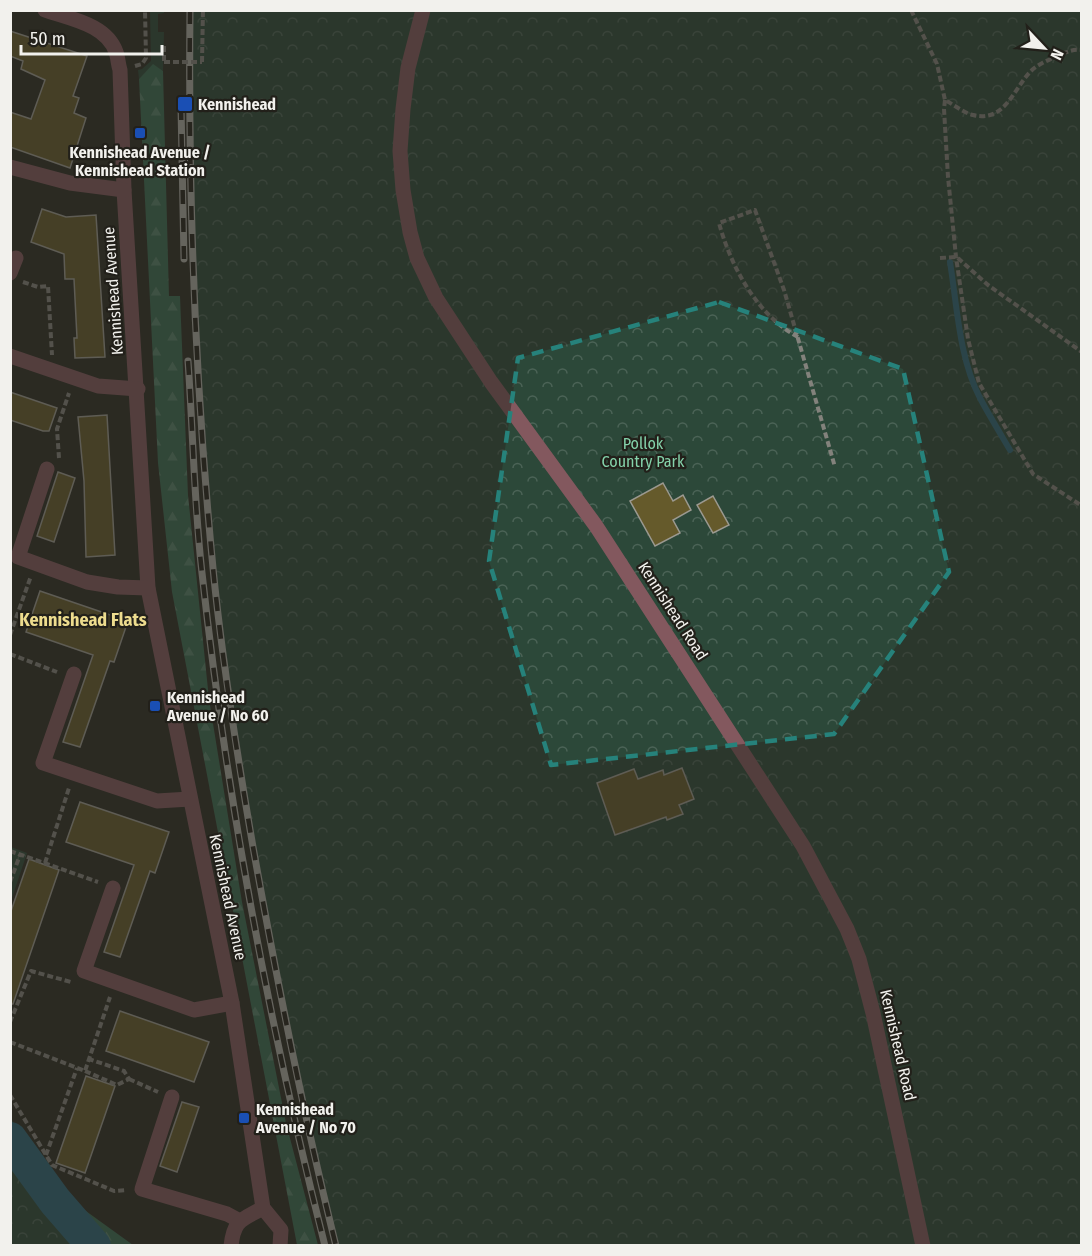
<svg xmlns="http://www.w3.org/2000/svg" width="1092" height="1256" viewBox="0 0 1092 1256" font-family="'Fira Sans Condensed',sans-serif">
<style>
.grass{fill:#2c4839}
.forest{fill:url(#forest-firs)}
.park{fill:url(#park-crowns)}
.lines{fill:none;stroke-linecap:round;stroke-linejoin:round}
.stream{stroke:#2c6578;stroke-width:6}
.river{stroke:#2c6578;stroke-width:34}
.building{fill:#655a2b;stroke:#9b9990;stroke-width:1.5}
.path{stroke:#83827c;stroke-width:4;stroke-dasharray:6 3;stroke-linecap:butt}
.minor{stroke:#83585e;stroke-width:15}
.tertiary{stroke:#83585e;stroke-width:15}
.rail-casing{stroke:#abaaa5;stroke-width:7}
.rail{stroke:#22201a;stroke-width:4.5;stroke-dasharray:14;stroke-linecap:butt}
.path-bridge{stroke:#83827c;stroke-width:4;stroke-dasharray:6 3;stroke-linecap:butt}
.marked{fill:none;stroke:#26827b;stroke-width:4.5;stroke-dasharray:12 8;stroke-linejoin:round}
.transit-dot{fill:#1a4fb4;stroke:#22201a;stroke-width:2}
.labels{text-anchor:middle;dominant-baseline:central;stroke-width:4.5;stroke-linejoin:round;paint-order:stroke}
.poi-label{font-size:16px;font-weight:bold;fill:#f2f1ed;stroke:#22201a;text-anchor:start}
.street-label{font-size:16px;fill:#f2f1ed;stroke:#22201a}
.park-label{font-size:16px;fill:#84d2aa;stroke:#22201a}
.neighbourhood-label{font-size:18px;font-weight:bold;fill:#eddc8e;stroke:#22201a}
</style>
<defs>
<pattern id="forest-firs" width="22" height="20" patternUnits="userSpaceOnUse" patternTransform="scale(1.5)"><rect width="22" height="20" fill="#396a52"/><path d="M5 1l3.5 6h-7zM16 11l3.5 6h-7z" fill="#56806b"/></pattern>
<pattern id="park-crowns" width="20" height="18" patternUnits="userSpaceOnUse" patternTransform="scale(1.5)"><rect width="20" height="18" fill="#2c4839"/><path d="M2 6a3 3 0 1 1 6 0M12 15a3 3 0 1 1 6 0" fill="none" stroke="#4b6356"/></pattern>
</defs>
<rect width="100%" height="100%" fill="#2b2a23"/>
<path class="grass" d="M150 11H164V13L158 14V32H164L163 71 153 65 139 79 138 70 142 69 151 61Z"/>
<g class="forest">
<path d="M153 64 163 71 169 296H180L188 495 209 699 242 902 286 1123 318 1245H297L172 592 158 463 139 79Z"/>
<path d="M37 1166 72 1201 133 1245H101Z"/>
</g>
<g class="park">
<path d="M190 11H1081V1245H336L310 1140 276 979 233 728 213 569 195 336 190 178Z"/>
<path d="M11 847 27 853 11 901 10 847Z"/>
<path d="M10 1116 37 1166 90 1245H11Z"/>
</g>
<g class="lines">
<path class="stream" d="M950 262C957 305 959 358 980 398 989 415 1000 433 1010 450"/>
<path class="river" d="M10 1139 55 1201 94 1246"/>
</g>
<g class="building">
<path d="M10 31 87 56 73 96 79 98 74 113 86 118 70 168 10 147V112L31 119 45 80 21 69 23 61 10 56Z"/>
<path d="M42 209 66 217 96 215 105 357 75 358 74 338H77L74 279H65L64 254 31 242Z"/>
<path d="M10 392 57 408 49 431H43L10 420Z"/>
<path d="M107 415 115 555 86 557 84 481 78 417Z"/>
<path d="M58 472 75 478 54 542 37 536Z"/>
<path d="M663 483 673 501 683 495 691 510 673 520 680 533 655 546 630 501Z"/>
<path d="M713 496 729 525 713 533 697 505Z"/>
<path d="M40 591 128 621 114 662 110 661 80 747 63 742 93 655 26 632Z"/>
<path d="M682 768 694 799 679 805 683 814 667 820 666 817 615 835 597 783 634 769 638 779 663 770 664 775Z"/>
<path d="M80 802 169 832 155 873 150 871 120 957 104 952 134 865 66 842Z"/>
<path d="M29 859 59 870 13 1004H10V914Z"/>
<path d="M120 1011 209 1042 194 1082 106 1051Z"/>
<path d="M86 1076 115 1086 85 1173 56 1163Z"/>
<path d="M182 1102 199 1107 177 1172 160 1166Z"/>
</g>
<g class="lines">
<g class="path">
<path d="M911 10 937 64 945 100C954 105 964 113 973 115 1005 123 1014 88 1031 71 1038 64 1051 59 1059 55 1067 52 1073 49 1082 50"/>
<path d="M164 46V62"/>
<path d="M202 62 203 10"/>
<path d="M135 66 142 64 146 58 145 10"/>
<path d="M945 100 944 109 948 177 956 257 968 339 979 383 1033 474 1082 506"/>
<path d="M940 258 956 257 959 259 988 285 1082 352"/>
<path d="M23 282 38 287 48 286 52 355"/>
<path d="M798 337C757 315 731 267 719 223L755 210 784 290 835 467"/>
<path d="M59 458 57 429 69 393"/>
<path d="M10 635 31 576"/>
<path d="M10 654 57 672"/>
<path d="M10 851 98 882"/>
<path d="M45 863 69 788"/>
<path d="M10 882 20 855"/>
<path d="M10 1022 31 971 71 982"/>
<path d="M10 1042 85 1071 110 997"/>
<path d="M85 1071 117 1085 129 1079 124 1071 89 1059"/>
<path d="M129 1079 158 1092"/>
<path d="M10 1095 52 1165 114 1191 127 1190"/>
<path d="M46 1155 77 1068"/>
</g>
<g class="minor">
<path d="M45 10C70 19 106 24 116 52 118 57 118 64 120 70L124 190 148 588 232 1003 263 1208 281 1230 280 1246"/>
<path d="M10 167 70 183 124 190"/>
<path d="M10 273 16 258"/>
<path d="M10 356 98 386 138 389"/>
<path d="M47 469 18 557 87 582 118 587 148 588"/>
<path d="M74 674 43 763 157 801 190 799"/>
<path d="M113 888 84 971 194 1010 232 1003"/>
<path d="M172 1097 142 1189 227 1214 240 1221"/>
<path d="M231 1246C234 1219 242 1220 263 1208"/>
</g>
<path class="tertiary" d="M423 10 408 68 403 109 400 151 403 190 410 232 417 258 436 298 491 382 596 526 803 846 847 929 859 959 873 1013 923 1246"/>
<defs>
<g id="rail">
<path d="M190 10C188 197 195 382 213 568 222 661 237 754 253 847 277 981 303 1113 336 1246"/>
<path d="M181 106 184 259"/>
<path d="M188 361C193 431 194 503 202 573 227 800 269 1025 325 1246"/>
</g>
</defs>
<use href="#rail" class="rail-casing"/>
<use href="#rail" class="rail"/>
<path class="path-bridge" d="M164 62H202"/>
</g>
<path d="M0 0H1092V1256H0ZM719 302 903 369 949 572 834 734 551 765 489 561 518 358Z" fill="#2b2a23" fill-opacity=".55" fill-rule="evenodd"/>
<path class="marked" d="M719 302 903 369 949 572 834 734 551 765 489 561 518 358Z"/>
<g class="transit-dot">
<rect x="177" y="96" width="16" height="16" rx="3"/>
<rect x="134" y="127" width="12" height="12" rx="3"/>
<rect x="149" y="700" width="12" height="12" rx="3"/>
<rect x="238" y="1112" width="12" height="12" rx="3"/>
</g>
<g class="labels">
<g class="poi-label">
<text x="198" y="104">Kennishead</text>
<text x="140" y="152" text-anchor="middle">Kennishead Avenue /<tspan x="140" dy="18">Kennishead Station</tspan></text>
<text x="167" y="697">Kennishead<tspan x="167" dy="18">Avenue / No 60</tspan></text>
<text x="256" y="1109">Kennishead<tspan x="256" dy="18">Avenue / No 70</tspan></text>
</g>
<g class="street-label">
<text transform="translate(113 291) rotate(-94)">Kennishead Avenue</text>
<text transform="translate(673 611) rotate(57)">Kennishead Road</text>
<text transform="translate(228 897) rotate(78)">Kennishead Avenue</text>
<text transform="translate(898 1045) rotate(77)">Kennishead Road</text>
</g>
<g class="park-label">
<text x="643" y="443">Pollok<tspan x="643" dy="18">Country Park</tspan></text>
</g>
<g class="neighbourhood-label">
<text x="83" y="620">Kennishead Flats</text>
</g>
</g>
<rect width="1092" height="1256" fill="none" stroke="#f2f1ed" stroke-width="24"/>
<g transform="translate(1044 48) rotate(116)" stroke="#22201a" stroke-width="4.5" paint-order="stroke">
<path d="M0-4.5L10 22L0 15L-10 22Z" fill="#f2f1ed"/>
<text y="-9" font-size="16" font-weight="bold" text-anchor="middle" fill="#f2f1ed">N</text>
</g>
<path d="M21 45v9h141v-9" fill="none" stroke="#f2f1ed" stroke-width="3"/>
<text x="30" y="45" font-size="18" fill="#f2f1ed" stroke="#22201a" stroke-width="4.5" paint-order="stroke">50 m</text>
</svg>
